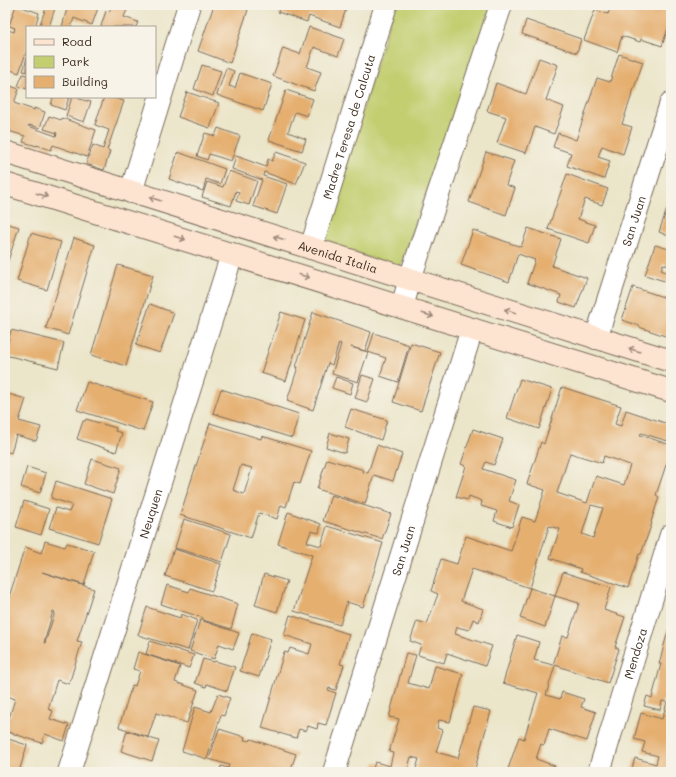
<svg xmlns="http://www.w3.org/2000/svg" width="676" height="777" viewBox="0 0 676 777" font-family="Mali,sans-serif">
<style>
.green{fill:#c2ce6f;stroke:#7e7c46}
.building{fill:#e5af6f;fill-rule:evenodd}
.lines{fill:none;stroke-linecap:round;stroke-linejoin:round}
.street-casing{stroke:#796b5a;stroke-width:24}
.secondary-casing{stroke:#796b5a;stroke-width:24}
.street{stroke:#fff;stroke-width:22}
.secondary{stroke:#fde4d1;stroke-width:22}
.oneway{stroke:#9c8778}
.labels{text-anchor:middle;dominant-baseline:central;stroke-width:3.5;stroke-linejoin:round;paint-order:stroke}
.street-label{font-size:12px;fill:#3b2a1e;stroke:#f7f3e8}
</style>
<rect width="100%" height="100%" fill="#f7f3e8"/>
<filter id="ink" filterUnits="userSpaceOnUse"><feTurbulence type="fractalNoise" baseFrequency=".025" numOctaves="2"/><feDisplacementMap in="SourceGraphic" scale="8" xChannelSelector="R" yChannelSelector="G"/><feConvolveMatrix kernelMatrix="1 2 1 2 8 2 1 2 1" color-interpolation-filters="sRGB"/></filter>
<filter id="wash" filterUnits="userSpaceOnUse"><feTurbulence type="fractalNoise" baseFrequency=".012" numOctaves="4" result="noise"/><feDisplacementMap in="SourceGraphic" scale="16" xChannelSelector="R" yChannelSelector="G"/><feGaussianBlur stdDeviation="0.9" result="paint"/><feColorMatrix in="noise" values="0 0 0 0 0 0 0 0 0 0 0 0 0 0 0 0 0 1.4 0 .05"/><feComposite in="paint" operator="in"/></filter>
<g filter="url(#wash)">
<rect width="100%" height="100%" fill="#ebe5c9"/>
<path class="green" d="M394 5H492L400 268 323 242Z"/>
<g id="blocks">
<g class="building">
<path d="M16 5 39 13 35 27H27V50L19 73 5 68V29L14 32 15 28 9 26Z"/>
<path d="M47 5H56L49 27H39Z"/>
<path d="M68 5H99L92 25 74 18 71 27H62Z"/>
<path d="M112 5H129L124 17 138 22 136 27H105L101 26 106 11 109 12Z"/>
<path d="M214 5H235L248 10 230 63 198 51Z"/>
<path d="M280 5H335L346 9 340 27 309 16 307 22 278 12Z"/>
<path d="M611 5H671V19L662 46 641 39 640 42 622 36 617 52 584 40 595 10 608 14Z"/>
<path d="M526 20 581 39 577 53 522 34Z"/>
<path d="M309 27 344 39 338 56 314 47 307 67 321 72 314 91 273 76 283 48 300 54Z"/>
<path d="M619 54 643 62 622 124 632 127 623 154 602 146 598 157 610 161 604 179 567 166 571 153 553 147 558 133 576 140 597 78 610 82Z"/>
<path d="M27 58V72L23 71Z"/>
<path d="M539 58 558 65 546 100 564 107 554 134 535 127 526 153 497 143 506 117 487 111 496 83 526 94Z"/>
<path d="M202 65 221 71 213 96 194 89Z"/>
<path d="M226 68 234 71 229 86 235 88 240 73 272 84 263 111 217 95Z"/>
<path d="M23 74 27 75V89L18 86Z"/>
<path d="M5 84 19 89 14 103 34 110V108L45 112 40 128 29 125 28 126 56 136 57 133 44 129 49 116 61 120 62 118 96 130 87 157 53 145 51 150 37 145V146L23 142 25 136 5 130Z"/>
<path d="M286 90 313 99 307 116 295 112 288 132 306 139 302 151 269 140Z"/>
<path d="M187 92 219 103 210 128 178 117Z"/>
<path d="M50 97H69L65 110 51 105 53 98Z"/>
<path d="M72 97 91 102 84 122 66 116Z"/>
<path d="M104 97H111L124 101 107 150 110 151 104 170 86 164 93 145 103 149 109 130 95 125Z"/>
<path d="M218 128 240 136 231 161 209 154 207 160 197 156 205 133 215 136Z"/>
<path d="M178 152 225 169 220 184 206 179 203 191 169 179Z"/>
<path d="M276 152 305 162 296 184 264 172 263 176 287 184 277 214 253 206 262 180 232 169 236 156 266 167 268 159 272 161Z"/>
<path d="M486 152 514 161 506 185 515 188 506 215 469 202Z"/>
<path d="M229 171 257 181 249 205 236 201 239 192 236 191 231 206 202 197 207 182 223 187Z"/>
<path d="M567 174 608 189 602 205 585 199 578 219 595 225 589 243 548 229Z"/>
<path d="M669 203 671 204V237L659 232Z"/>
<path d="M5 223 19 227 6 267H5Z"/>
<path d="M528 228 561 239 552 266 587 278 576 308 559 302 561 295 527 283 535 260 518 254 509 282 461 265 473 230 521 247Z"/>
<path d="M31 233 61 242 47 290 17 281Z"/>
<path d="M74 238 95 245 68 335 46 328Z"/>
<path d="M671 244V267L663 264 661 270 671 274V283L645 275 655 245 669 249Z"/>
<path d="M118 265 153 275 126 366 91 355Z"/>
<path d="M633 287 669 299 671 295V338L639 327 640 326 622 320Z"/>
<path d="M150 304 174 313 160 353 136 345Z"/>
<path d="M281 312 305 320 286 381 261 373Z"/>
<path d="M313 312 371 332 365 351 351 347 368 352 358 382 332 374 341 344 339 343 332 365 328 363 313 410 287 401 298 367H296Z"/>
<path d="M11 330 64 343 58 368 5 355Z"/>
<path d="M5 332 8 333 5 342Z"/>
<path d="M374 333 409 345 398 382 380 376 386 358 368 352Z"/>
<path d="M411 343 440 352 421 411 393 402Z"/>
<path d="M362 375 375 379 367 402 355 398Z"/>
<path d="M336 377 353 383 350 394 332 388Z"/>
<path d="M520 379 552 389 539 429 507 418Z"/>
<path d="M87 382 153 402 143 431 77 410Z"/>
<path d="M562 387 621 406 615 424 621 426 626 410 671 425V442L641 433 640 435 671 445V450L656 495 659 497 651 522 652 523 641 554H639L628 588 580 572 581 569 550 558 560 529 549 526 530 588 472 569 461 601 483 609 479 622 473 619 469 630 457 627 455 634 492 646 485 666 447 653 444 663 418 655 421 645 410 641 417 621 427 624 438 594 431 591 441 559 457 564 466 536 511 551 522 517 535 521 545 490 527 484 541 442 544 444ZM570 453 602 463 604 456 630 465 624 485 596 476 587 503 557 493ZM591 505 603 508 593 538 582 534Z"/>
<path d="M221 389 299 414 292 438 213 413Z"/>
<path d="M5 393 26 399 19 421 41 427 36 441 16 435 11 453 5 451Z"/>
<path d="M351 409 387 420 381 440 345 427Z"/>
<path d="M86 419 116 428 115 431 122 433 116 452 77 439 83 421H85Z"/>
<path d="M210 423 261 439 262 436 311 451 300 484 294 482 286 507 281 505 277 519 259 513 251 538 180 515ZM241 465 252 468 244 494 233 490Z"/>
<path d="M473 429 503 439 494 465 486 462 483 469 516 480 509 501 519 505 512 527 494 521 497 511 481 506 482 501 469 496 468 500 456 497 466 466 461 464Z"/>
<path d="M330 433 349 439 345 453 326 447Z"/>
<path d="M377 445 402 454 393 481 374 475 365 504 317 489 327 459 364 470 363 472 368 473Z"/>
<path d="M92 459 121 468 113 494 84 484Z"/>
<path d="M27 467 46 473 40 493 21 487Z"/>
<path d="M56 481 112 499 98 543 49 528 56 508 69 512 72 505 51 498Z"/>
<path d="M331 495 391 514 382 539 323 521Z"/>
<path d="M24 501 49 509 41 535 16 527Z"/>
<path d="M288 512 321 524 319 533 311 531 307 542 321 546 327 526 383 543 363 607 347 602 340 625 294 611 312 555 278 544Z"/>
<path d="M184 519 231 534 222 562 175 548Z"/>
<path d="M45 541 65 547 67 543 94 551 84 585 42 572 94 589 77 641 82 642 69 684 57 680 48 709 53 711 50 719 69 725 64 741 45 734 42 743 5 731 15 699 5 695V596L9 597 25 547 41 553ZM53 611 55 612 45 643H44Z"/>
<path d="M174 549 221 564 212 591 165 576Z"/>
<path d="M563 572 611 587 604 610 625 617 615 647 619 649 608 683 555 665 546 695 560 699 562 692 584 699 581 707 596 712 587 741 549 729 544 745 541 744 536 759 555 766 553 772H507L519 737 524 739 538 693 503 683 517 635 539 642 534 660 553 665 562 636 568 637 579 603 555 596Z"/>
<path d="M264 574 287 581 277 612 255 605Z"/>
<path d="M167 585 189 592 190 588 238 604 231 629 203 620V618L161 604Z"/>
<path d="M530 588 555 596 545 627 520 618Z"/>
<path d="M147 607 180 618 181 614 197 620 188 650 138 635Z"/>
<path d="M671 613V623L668 622Z"/>
<path d="M290 615 349 634 340 664 344 665 336 690 329 688 328 690 336 693 326 725 318 723 317 729 308 726 306 731 299 729 296 738 262 728 284 652 288 653 290 648 309 654 312 644 284 635Z"/>
<path d="M200 620 239 633 233 649 219 644 214 659 190 651Z"/>
<path d="M669 627 671 628V772H631L635 758 656 764 658 756 642 752 645 742 634 739 641 713 662 719 667 702 662 701 660 710 644 706 647 696 652 698 661 664H659Z"/>
<path d="M252 633 271 639 259 677 240 671Z"/>
<path d="M150 641 194 655 189 668 146 654Z"/>
<path d="M138 652 180 666 175 682 198 690 187 723 156 713 148 737 119 727 132 685 135 686 140 671 133 669Z"/>
<path d="M406 653 416 655 408 683 429 689 435 666 463 674 450 722 439 720 437 728 443 730 436 752 458 758 473 707 491 711 474 772 461 769 460 772H415L419 759 411 757 407 771 397 767 396 770 401 772H372L375 762 390 766 393 753 389 752 399 719 389 717Z"/>
<path d="M203 659 214 662 215 661 235 667 227 691 207 684 206 687 195 683Z"/>
<path d="M218 694 230 698 224 716 221 715 207 759 182 751 195 707 211 712Z"/>
<path d="M219 729 245 737 244 740 250 741 251 739 296 754 290 772H219L221 766 228 768 229 765 209 759Z"/>
<path d="M127 731 159 741 152 761 121 751Z"/>
<path d="M5 738 27 745 19 772H5Z"/>
</g>
</g>
</g>
<g filter="url(#ink)">
<use href="#blocks" fill-opacity="0" stroke="#796b5a" stroke-width="1"/>
<g class="lines">
<defs>
<g id="street">
<path d="M131 192 189 5"/>
<path id="s1" d="M311 248 386 5"/>
<path d="M402 307 410 279 501 5"/>
<path id="s2" d="M596 338 671 103"/>
<path id="s3" d="M69 772 232 254"/>
<path id="s4" d="M334 772 472 329"/>
<path id="s5" d="M599 772 671 535"/>
</g>
<g id="secondary">
<path id="s6" d="M5 152 671 361"/>
<path d="M5 184 671 391"/>
</g>
</defs>
<use href="#street" class="street-casing"/>
<use href="#secondary" class="secondary-casing"/>
<use href="#street" class="street"/>
<use href="#secondary" class="secondary"/>
</g>
<defs><path id="oneway-shaft" d="M-6 0H5M1.5-3L5.5 0L1.5 3" fill="none" stroke-width="1.6" stroke-linecap="round" stroke-linejoin="round"/></defs>
<g class="oneway">
<use href="#oneway-shaft" transform="translate(42 195) rotate(17)"/>
<use href="#oneway-shaft" transform="translate(155 199) rotate(-163)"/>
<use href="#oneway-shaft" transform="translate(180 238) rotate(17)"/>
<use href="#oneway-shaft" transform="translate(279 238) rotate(-163)"/>
<use href="#oneway-shaft" transform="translate(304 276) rotate(17)"/>
<use href="#oneway-shaft" transform="translate(510 311) rotate(-163)"/>
<use href="#oneway-shaft" transform="translate(428 315) rotate(17)"/>
<use href="#oneway-shaft" transform="translate(634 350) rotate(-163)"/>
</g>
</g>
<g class="labels">
<g class="street-label">
<text stroke="none"><textPath href="#s1" startOffset="127">Madre Teresa de Calcuta</textPath></text>
<text stroke="none"><textPath href="#s2" startOffset="123">San Juan</textPath></text>
<text stroke="none"><textPath href="#s6" startOffset="349">Avenida Italia</textPath></text>
<text stroke="none"><textPath href="#s3" startOffset="271">Neuquen</textPath></text>
<text stroke="none"><textPath href="#s4" startOffset="232">San Juan</textPath></text>
<text stroke="none"><textPath href="#s5" startOffset="124">Mendoza</textPath></text>
</g>
</g>
<rect width="676" height="777" fill="none" stroke="#f7f3e8" stroke-width="20"/>
<rect x="26" y="26" width="130" height="72" fill="#f7f3e8" stroke="#aca397"/>
<rect x="34" y="39" width="20" height="6" fill="#fde4d1" stroke="#aca397"/>
<text x="62" y="46" font-size="12" fill="#3b2a1e">Road</text>
<rect x="34" y="56" width="20" height="12" fill="#c2ce6f" stroke="#aca397"/>
<text x="62" y="66" font-size="12" fill="#3b2a1e">Park</text>
<rect x="34" y="76" width="20" height="12" fill="#e5af6f" stroke="#aca397"/>
<text x="62" y="86" font-size="12" fill="#3b2a1e">Building</text>
</svg>
